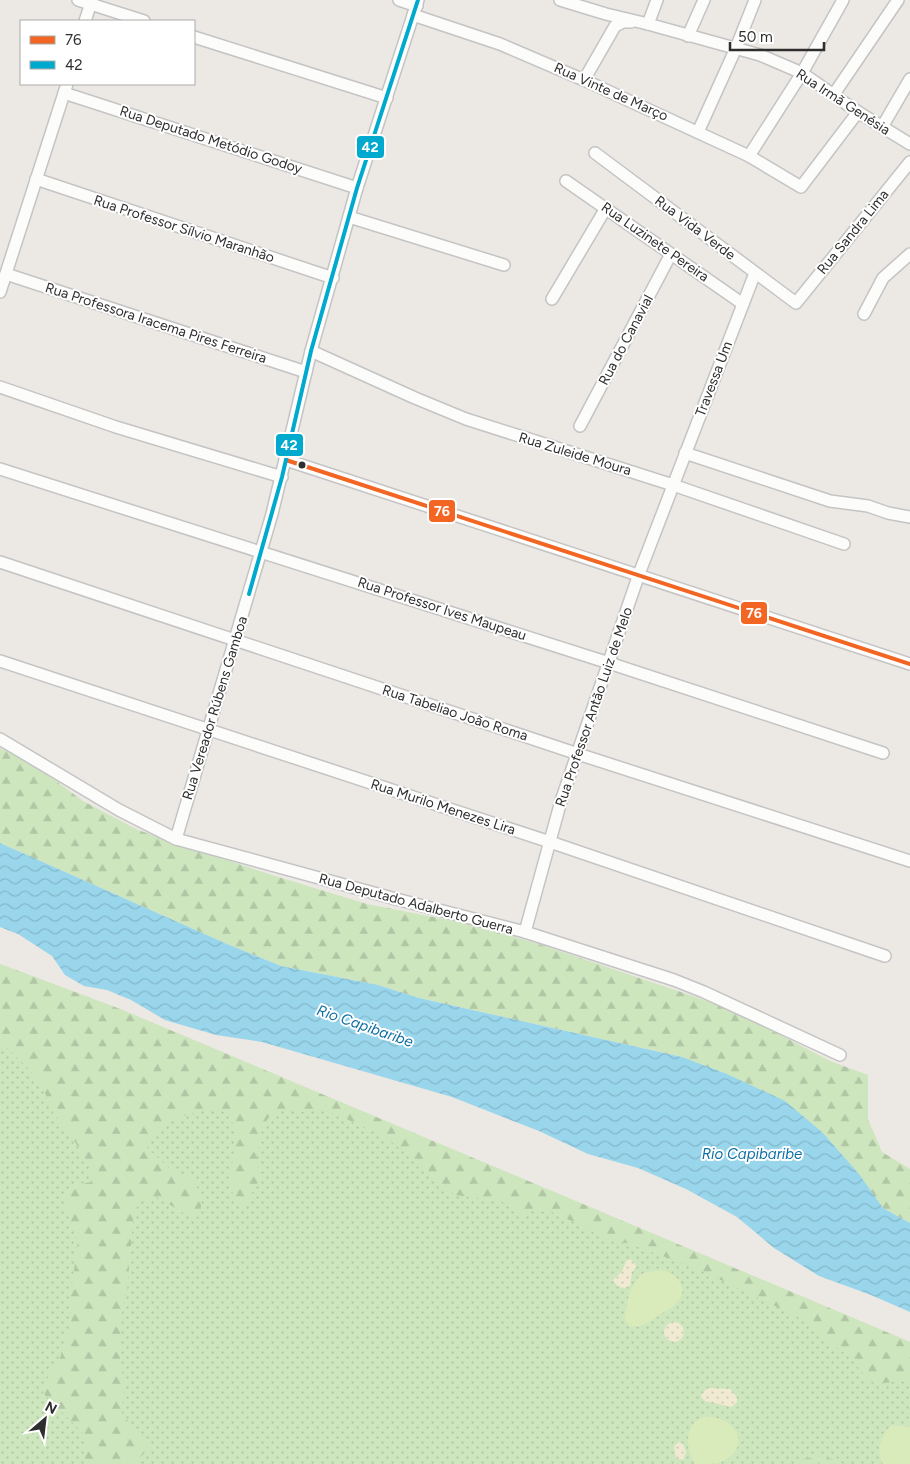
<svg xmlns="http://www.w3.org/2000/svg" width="910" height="1464" viewBox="0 0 910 1464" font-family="Figtree,sans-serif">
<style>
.grass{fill:url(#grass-dots)}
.forest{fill:url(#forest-firs)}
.wetland{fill:url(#wetland-marsh)}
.sand{fill:url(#sand-dots)}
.pitch{fill:#d9eabb}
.water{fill:url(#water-waves)}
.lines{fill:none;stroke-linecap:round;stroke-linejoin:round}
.street-casing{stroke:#c5c4c5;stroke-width:14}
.street{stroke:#fcfcfb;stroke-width:11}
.bus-1-casing{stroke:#fff;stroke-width:8}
.bus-2-casing{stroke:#fff;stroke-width:8}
.bus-1{stroke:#f26522;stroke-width:4}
.bus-2{stroke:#00a9ce;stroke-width:4}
.bus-dot{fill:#2e2e2e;stroke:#fff;stroke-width:2}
.labels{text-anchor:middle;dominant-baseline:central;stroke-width:4;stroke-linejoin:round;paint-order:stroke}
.street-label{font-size:14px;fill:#2e2e2e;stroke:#fff}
.water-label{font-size:15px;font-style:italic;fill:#0d6fa3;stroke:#fff}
.line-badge{stroke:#fff;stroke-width:2}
.badge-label{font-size:14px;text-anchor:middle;font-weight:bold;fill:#fff}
</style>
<defs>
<pattern id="grass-dots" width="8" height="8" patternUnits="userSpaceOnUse" patternTransform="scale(1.25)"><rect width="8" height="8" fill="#cee6be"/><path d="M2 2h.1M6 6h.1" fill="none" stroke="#b1c6a4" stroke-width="1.8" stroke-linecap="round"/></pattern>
<pattern id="forest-firs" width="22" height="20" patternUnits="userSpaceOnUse" patternTransform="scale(1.25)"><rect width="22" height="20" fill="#cee6be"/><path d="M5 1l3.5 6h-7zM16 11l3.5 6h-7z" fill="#b1c6a4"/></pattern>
<pattern id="wetland-marsh" width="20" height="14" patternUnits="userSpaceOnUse" patternTransform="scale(1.25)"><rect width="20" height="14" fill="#cee6be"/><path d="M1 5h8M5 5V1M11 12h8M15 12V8" fill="none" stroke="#b1c6a4"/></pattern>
<pattern id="sand-dots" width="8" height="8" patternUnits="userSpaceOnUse" patternTransform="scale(1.25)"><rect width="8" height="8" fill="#f0ead3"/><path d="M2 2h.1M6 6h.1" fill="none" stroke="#cec9b5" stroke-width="1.8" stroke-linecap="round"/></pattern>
<pattern id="water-waves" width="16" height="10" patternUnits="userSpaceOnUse" patternTransform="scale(1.25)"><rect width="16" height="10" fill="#99d6ec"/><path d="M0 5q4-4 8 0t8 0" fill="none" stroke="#84b8cb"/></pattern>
</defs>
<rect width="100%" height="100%" fill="#ece8e4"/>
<path class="grass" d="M0 964 120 1009 910 1342V1464H0Z"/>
<g class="forest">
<path d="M0 748 33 764 83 801 138 830 272 875 367 904 454 921 533 942 731 1009 830 1061 868 1075V1119L882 1152 910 1169V1223L883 1208 682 1057 419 998 378 985 281 966 227 944 0 843Z"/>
<path d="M0 964 120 1009 910 1342V1381L906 1380 878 1384 868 1380 849 1356 822 1338 798 1317 698 1269 627 1243 607 1241 585 1227 543 1208 520 1215 501 1201 455 1195 434 1180 415 1160 380 1133 368 1130 339 1115 318 1109 302 1112 282 1110 268 1118 260 1134 257 1157 260 1179 246 1203 235 1206 230 1179 236 1137 230 1113 211 1109 188 1114 168 1123 153 1135 147 1148 169 1168 191 1178 202 1195 200 1217 187 1215 157 1197 142 1200 134 1211 127 1291 123 1304 119 1351 124 1384 122 1414 150 1447 134 1464H85V1445L82 1432 43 1393 44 1384 60 1358 72 1318 70 1299 78 1241 64 1200 73 1185 91 1182 89 1166 71 1135 54 1114 42 1086 29 1069 6 1047 0 1043Z"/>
</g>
<path class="wetland" d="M811 1456 829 1458 845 1464H794Z"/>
<g class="sand">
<path d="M627 1260H632L636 1266 632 1273 630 1286C624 1290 616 1287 613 1280L622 1271Z"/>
<circle cx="674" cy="1332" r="10"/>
<path d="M708 1388 730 1389 737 1397V1402L732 1407 705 1401 701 1397 702 1393Z"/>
<path d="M679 1442 683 1444 686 1452 683 1460 676 1458 674 1446Z"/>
</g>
<g class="pitch">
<path d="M662 1270C674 1273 687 1283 681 1297 676 1307 666 1310 658 1316 650 1322 631 1335 625 1319 624 1314 627 1309 627 1304 629 1294 632 1284 640 1276 646 1271 654 1271 662 1270Z"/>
<path d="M703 1417C736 1414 755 1449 719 1463 712 1464 702 1464 695 1464 685 1450 684 1424 703 1417Z"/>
<path d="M893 1425 910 1427V1464H883C875 1453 881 1431 893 1425Z"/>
</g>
<path class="water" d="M0 843 227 944 281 966 378 985 419 998 682 1057 727 1074 785 1101 822 1132 859 1174 883 1208 910 1223V1312L871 1295 819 1276 774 1248 737 1217 686 1189 638 1168 588 1154 539 1131 452 1097 262 1042 216 1035 165 1020 131 1000 107 990 84 986 65 975 52 956 18 934 0 927Z"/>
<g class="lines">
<defs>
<g id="street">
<path d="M78 0 144 21"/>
<path d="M399 0 417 6"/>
<path d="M560 0 606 14 648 24 760 55 802 73 858 112 910 144"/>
<path d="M413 15 500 44 584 80 749 156 801 187 858 112"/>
<path d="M85 21 92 0"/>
<path d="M648 24 657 0"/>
<path d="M688 36 704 0"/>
<path d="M194 37 387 98"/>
<path d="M584 80 615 26 623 22H631"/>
<path d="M64 93 357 188"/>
<path d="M834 94 898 0"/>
<path d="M882 127 910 79"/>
<path d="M698 132 736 48 755 0"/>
<path d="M595 153 796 303 910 162"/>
<path d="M749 156 802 73 843 0"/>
<path d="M36 179 333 278"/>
<path d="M566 181 743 304"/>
<path d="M349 217 504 265"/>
<path d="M6 274 306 372"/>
<path d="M0 292 67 84"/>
<path d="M552 299 606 208"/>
<path d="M864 314 883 278 910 254"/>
<path d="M311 351 415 398 466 419 673 485 844 544"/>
<path d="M0 387 116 427 282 477"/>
<path d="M580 426 671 254"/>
<path d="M685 453 830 501 868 506 888 513 910 517"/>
<path d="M286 460 910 664"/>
<path d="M0 469 609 663 883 753"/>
<path d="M0 562 578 754 910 861"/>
<path d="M0 661 550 842 885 956"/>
<path d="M0 739 119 810 176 839 396 899 525 932 674 980 704 992 840 1055"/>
<path d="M176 839 272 514 311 351 357 188 418 0"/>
<path d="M525 932 561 801 639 574 755 273"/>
</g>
</defs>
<use href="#street" class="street-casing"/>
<use href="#street" class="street"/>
<defs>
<path id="bus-1" d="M286 460 910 664"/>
<path id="bus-2" d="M249 594 282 477 311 351 357 188 418 0"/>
</defs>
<use href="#bus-1" class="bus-1-casing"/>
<use href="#bus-2" class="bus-2-casing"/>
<use href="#bus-1" class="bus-1"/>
<use href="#bus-2" class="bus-2"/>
</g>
<circle class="bus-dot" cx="302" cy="465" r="4.5"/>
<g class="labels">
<g class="street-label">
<text transform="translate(611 92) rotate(24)">Rua Vinte de Março</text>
<text transform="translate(843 102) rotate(33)">Rua Irmã Genésia</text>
<text transform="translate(211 140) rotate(18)">Rua Deputado Metódio Godoy</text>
<text transform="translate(695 228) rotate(37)">Rua Vida Verde</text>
<text transform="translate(184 229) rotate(18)">Rua Professor Sílvio Maranhão</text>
<text transform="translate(853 232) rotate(-51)">Rua Sandra Lima</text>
<text transform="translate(655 242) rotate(35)">Rua Luzinete Pereira</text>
<text transform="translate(156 323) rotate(18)">Rua Professora Iracema Pires Ferreira</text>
<text transform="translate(626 340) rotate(-62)">Rua do Canavial</text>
<text transform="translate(714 379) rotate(-69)">Travessa Um</text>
<text transform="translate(575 454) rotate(17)">Rua Zuleide Moura</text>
<text transform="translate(442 609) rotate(18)">Rua Professor Ives Maupeau</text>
<text transform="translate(594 707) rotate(-71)">Rua Professor Antão Luiz de Melo</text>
<text transform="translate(215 708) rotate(-73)">Rua Vereador Rúbens Gamboa</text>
<text transform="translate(455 713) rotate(18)">Rua Tabeliao João Roma</text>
<text transform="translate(443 807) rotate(18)">Rua Murilo Menezes Lira</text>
<text transform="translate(416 904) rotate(15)">Rua Deputado Adalberto Guerra</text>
</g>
<g class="water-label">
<text transform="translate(365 1026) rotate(19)">Rio Capibaribe</text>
<text x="752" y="1154">Rio Capibaribe</text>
</g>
</g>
<g class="line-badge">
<rect x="356" y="135" width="29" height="24" rx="5" fill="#00a9ce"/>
<rect x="275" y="433" width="29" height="24" rx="5" fill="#00a9ce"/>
<rect x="428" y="499" width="28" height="24" rx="5" fill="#f26522"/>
<rect x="740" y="601" width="28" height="24" rx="5" fill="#f26522"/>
</g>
<g class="badge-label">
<text x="370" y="152">42</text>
<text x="289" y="450">42</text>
<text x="442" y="516">76</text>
<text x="754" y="618">76</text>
</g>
<rect x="20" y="20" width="175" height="65" fill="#ffffff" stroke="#ababab"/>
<rect x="30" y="36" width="25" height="8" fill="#f26522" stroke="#ababab"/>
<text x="65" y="45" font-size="15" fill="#2e2e2e">76</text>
<rect x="30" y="61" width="25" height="8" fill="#00a9ce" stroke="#ababab"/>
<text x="65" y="70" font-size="15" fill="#2e2e2e">42</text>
<g transform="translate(45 1419) rotate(28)" stroke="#ffffff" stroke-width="4" paint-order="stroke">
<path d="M0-4L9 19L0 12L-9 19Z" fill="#2e2e2e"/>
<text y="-8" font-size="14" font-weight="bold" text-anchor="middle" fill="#2e2e2e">N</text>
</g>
<path d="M730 42v8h94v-8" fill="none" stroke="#2e2e2e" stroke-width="2.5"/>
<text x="738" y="42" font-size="15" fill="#2e2e2e" stroke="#ffffff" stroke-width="4" paint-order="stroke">50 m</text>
</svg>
